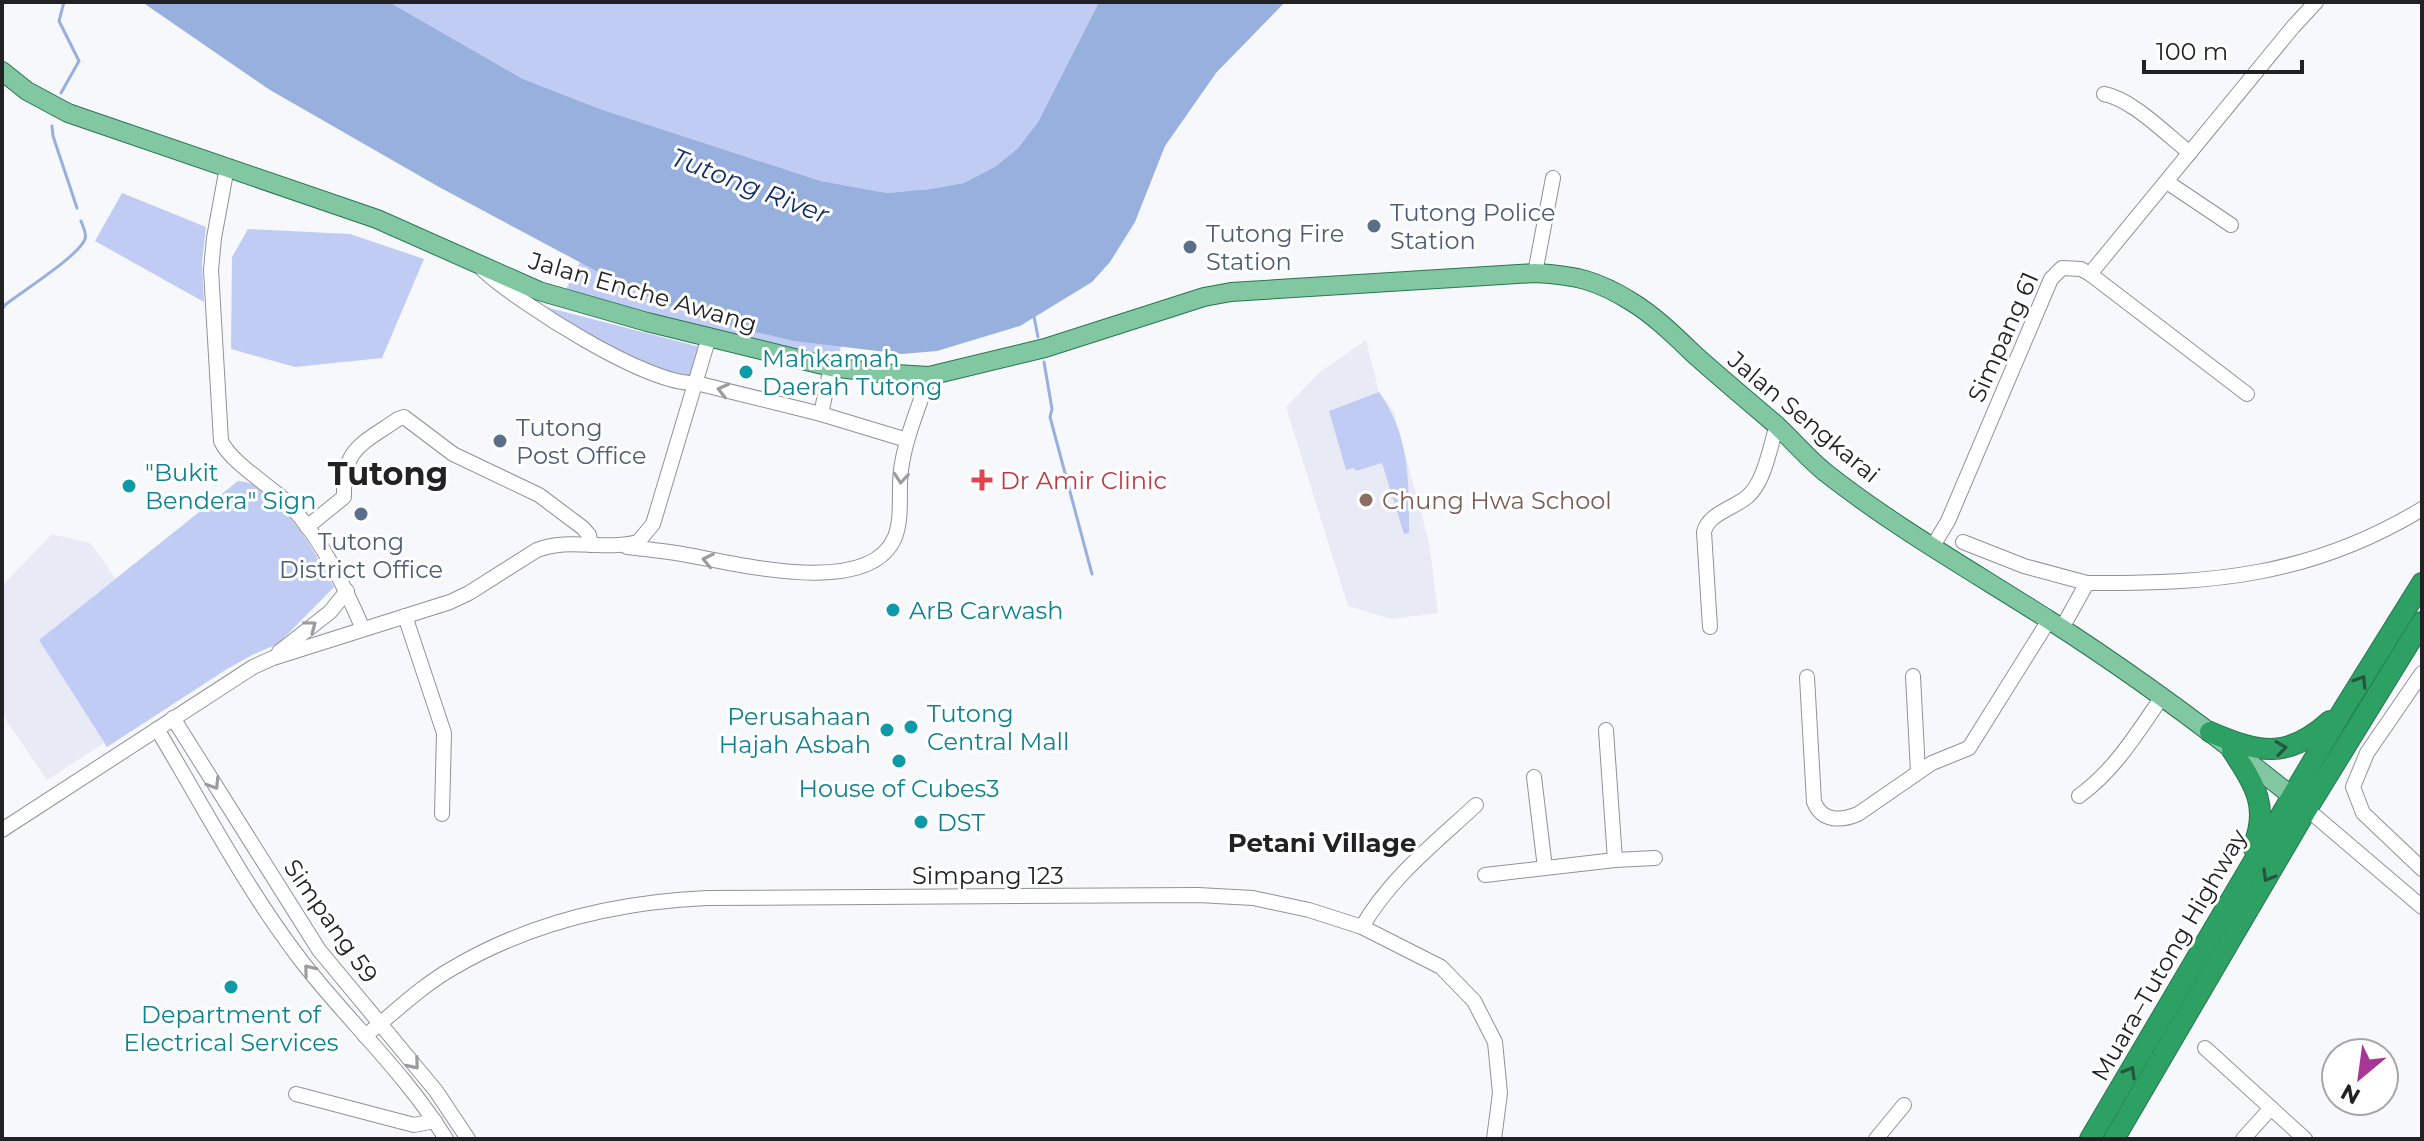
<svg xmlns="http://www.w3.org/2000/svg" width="2424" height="1141" viewBox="0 0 2424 1141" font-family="Montserrat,sans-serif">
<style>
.built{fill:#e8ebf6}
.green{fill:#c0ccf3}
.water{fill:#98b0de}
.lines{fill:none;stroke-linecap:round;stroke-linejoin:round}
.stream{stroke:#98b0de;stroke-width:3}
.minor-casing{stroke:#919295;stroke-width:16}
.major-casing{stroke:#29754e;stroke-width:20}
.highway-casing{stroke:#29754e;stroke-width:22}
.minor{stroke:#fff;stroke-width:14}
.major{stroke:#81c7a2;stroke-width:18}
.highway{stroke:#2da164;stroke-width:20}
.oneway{stroke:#9c9c9c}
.oneway2{stroke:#26553e}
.service-dot{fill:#5c6f8a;stroke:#fff;stroke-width:3}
.culture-dot{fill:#0f9aa8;stroke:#fff;stroke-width:3}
.health-dot{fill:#e0444e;stroke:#fff;stroke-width:3}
.education-dot{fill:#8d6e63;stroke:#fff;stroke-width:3}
.labels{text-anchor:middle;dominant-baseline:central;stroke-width:6;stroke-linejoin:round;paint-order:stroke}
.service-label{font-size:24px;fill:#4e5e75;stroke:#fff;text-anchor:start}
.street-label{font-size:24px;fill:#222224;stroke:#fff}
.culture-label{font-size:24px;fill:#0d838f;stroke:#fff;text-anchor:start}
.health-label{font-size:24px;fill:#be3a42;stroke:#fff;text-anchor:start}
.education-label{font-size:24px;fill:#785e54;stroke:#fff;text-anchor:start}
.water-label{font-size:26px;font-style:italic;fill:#153066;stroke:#fff}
.neighbourhood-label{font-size:26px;font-weight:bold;fill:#222224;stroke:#fff}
.district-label{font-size:32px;font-weight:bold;fill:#222224;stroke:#fff}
</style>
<rect width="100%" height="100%" fill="#f7f8fc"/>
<g class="built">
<path d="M1366 340 1379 392 1394 412 1429 542 1438 613 1391 619 1348 606 1286 407 1320 372Z"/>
<path d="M52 534 90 543 116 579 39 640 104 743 47 780 2 714V586Z"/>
</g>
<g class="green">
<path d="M389 2H1099L1038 122 1018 148 996 166 964 183 930 189 887 193 821 181 603 110 523 79Z"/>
<path d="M122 193 206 227 202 263 204 302 95 241Z"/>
<path d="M248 229 350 234 424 259 382 358 295 367 231 349 232 257Z"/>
<path d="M580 262C666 310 743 335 841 346L837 364 564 293Z"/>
<path d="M542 306 704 348 693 384 645 369Z"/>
<path d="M1379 392C1410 436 1409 482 1409 533L1404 534 1382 463 1356 471 1354 468 1346 470 1329 411Z"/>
<path d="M238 481C277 482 318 557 334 587L278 644 254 654 227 669 107 747 39 640Z"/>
</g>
<path class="water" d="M142 2H389L523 79 603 110 821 181 887 193 930 189 964 183 996 166 1018 148 1038 122 1099 2H1285L1216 73 1165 146 1135 222 1110 262 1092 282 1020 326 937 351 902 354 795 341 720 324 664 304 613 280 439 187 270 90Z"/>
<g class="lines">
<g class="stream">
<path d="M61 93 79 61 59 21 64 2"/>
<path d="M52 126 53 136 77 208"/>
<path d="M2 309 5 305C21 292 79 256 85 239 87 233 83 227 81 221"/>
<path d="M1034 317 1038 337"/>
<path d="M1044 362 1052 409 1050 417 1092 574"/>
</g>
<defs>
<g id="minor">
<path d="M2104 94C2132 99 2167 135 2190 153"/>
<path d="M227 167 214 238 211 270 221 441C230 462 272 487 290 505 323 542 344 585 363 629"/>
<path d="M2167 182 2231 225"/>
<path d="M483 270C519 303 648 386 696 383L821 414 907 440"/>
<path d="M1535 273 1553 178"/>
<path d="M2090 274 2293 27 2316 2"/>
<path d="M821 414 831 367"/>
<path d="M307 527 344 497C343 447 361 445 398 419L404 417 453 454 539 495 583 528 589 535 591 545"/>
<path d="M1963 542 2024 566 2087 583"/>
<path d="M1933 546 1948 521 2051 279 2062 268 2081 269 2090 274 2247 394"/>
<path d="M627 547C645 549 664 551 682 554 731 562 869 600 895 537 903 516 898 491 901 470 905 438 919 407 929 376"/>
<path d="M405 616 444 733 442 814"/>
<path d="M1710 627 1704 532C1708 514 1732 509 1747 497 1765 482 1770 446 1777 425"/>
<path d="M2062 628 2087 583C2213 584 2311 576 2422 509"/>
<path d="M279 652 330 612 347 591"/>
<path d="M2422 673 2367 753 2353 787 2363 813 2422 869"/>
<path d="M1913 676 1918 772"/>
<path d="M1807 677 1814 802C1822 822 1841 821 1858 814L1932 763 1969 748 2049 620"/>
<path d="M173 718 319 950 436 1091 468 1139"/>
<path d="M157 729C204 807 247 891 303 963 350 1023 406 1074 446 1139"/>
<path d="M1606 730 1615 860"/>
<path d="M1534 777 1545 868"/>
<path d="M2079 796C2115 770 2137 733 2162 697"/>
<path d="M2307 809 2422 907"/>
<path d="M2 830 253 667 273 658 450 602 469 593 537 550C569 537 605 551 638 542L653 524 709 337"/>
<path d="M1485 875 1615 860 1655 858"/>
<path d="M1362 927C1390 878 1435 843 1476 805"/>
<path d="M365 1036C394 1013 421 986 453 968 531 922 617 902 707 898L1198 895 1253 898 1309 910 1362 927 1441 967 1474 1001 1495 1042 1500 1093 1494 1139"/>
<path d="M2205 1048 2305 1139"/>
<path d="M296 1094 414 1125 435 1121"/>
<path d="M1876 1139 1904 1105"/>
<path d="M2243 1139 2271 1108"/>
</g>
<path id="major" d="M2 71 27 91 68 113 377 219 539 291 647 322 831 367 879 373 929 376 1045 348 1204 297 1231 292 1535 273C1575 275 1597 280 1632 302 1655 316 1676 337 1696 356 1722 379 1748 401 1774 423 1792 439 1807 458 1826 473 1896 528 1974 572 2049 620 2137 676 2221 739 2303 805"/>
<g id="highway">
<path d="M2210 732C2259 753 2287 760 2330 721"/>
<path d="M2232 750C2254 784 2270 806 2253 847"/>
<path d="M2090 1139 2343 710 2422 583"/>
<path d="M2114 1139 2307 809 2422 622"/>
</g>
</defs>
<use href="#minor" class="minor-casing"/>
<use href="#major" class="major-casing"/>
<use href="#highway" class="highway-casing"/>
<use href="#minor" class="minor"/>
<use href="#major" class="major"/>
<use href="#highway" class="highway"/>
</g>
<defs><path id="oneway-chevron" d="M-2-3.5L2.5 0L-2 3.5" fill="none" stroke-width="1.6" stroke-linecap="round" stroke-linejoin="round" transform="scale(2)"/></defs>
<g class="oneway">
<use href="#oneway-chevron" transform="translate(723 390) rotate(-166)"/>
<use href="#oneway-chevron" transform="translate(901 478) rotate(95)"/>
<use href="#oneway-chevron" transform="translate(708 560) rotate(-168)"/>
<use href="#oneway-chevron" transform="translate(311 626) rotate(-37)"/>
<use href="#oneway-chevron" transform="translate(214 784) rotate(58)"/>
<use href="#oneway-chevron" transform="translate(309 970) rotate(-129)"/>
<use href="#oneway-chevron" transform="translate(414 1064) rotate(50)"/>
</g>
<g class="oneway2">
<use href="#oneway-chevron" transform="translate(2361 681) rotate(-58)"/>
<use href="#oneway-chevron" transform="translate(2281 748) rotate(-8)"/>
<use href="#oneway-chevron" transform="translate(2268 876) rotate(120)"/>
<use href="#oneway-chevron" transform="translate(2130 1072) rotate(-60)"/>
</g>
<g class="service-dot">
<circle cx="1374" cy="226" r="8"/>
<circle cx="1190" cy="247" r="8"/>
<circle cx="500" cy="441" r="8"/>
<circle cx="361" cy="514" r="8"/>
</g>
<g class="culture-dot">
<circle cx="746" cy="372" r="8"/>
<circle cx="129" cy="486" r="8"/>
<circle cx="893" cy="610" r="8"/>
<circle cx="911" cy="727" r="8"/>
<circle cx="887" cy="730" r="8"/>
<circle cx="899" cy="761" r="8"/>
<circle cx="921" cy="822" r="8"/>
<circle cx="231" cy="987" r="8"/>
</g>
<path class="health-dot" d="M978 468h8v8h8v8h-8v8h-8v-8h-8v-8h8z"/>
<circle class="education-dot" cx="1366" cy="500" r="8"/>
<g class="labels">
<g class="service-label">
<text x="1390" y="212">Tutong Police<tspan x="1390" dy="28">Station</tspan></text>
<text x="1206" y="233">Tutong Fire<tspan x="1206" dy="28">Station</tspan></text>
<text x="516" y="427">Tutong<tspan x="516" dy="28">Post Office</tspan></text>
<text x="361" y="541" text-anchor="middle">Tutong<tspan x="361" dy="28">District Office</tspan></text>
</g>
<g class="street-label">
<text transform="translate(643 292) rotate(16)">Jalan Enche Awang</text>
<text transform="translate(2003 337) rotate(-66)">Simpang 61</text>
<text transform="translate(1804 417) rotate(40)">Jalan Sengkarai</text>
<text x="988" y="875">Simpang 123</text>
<text transform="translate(331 921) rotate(55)">Simpang 59</text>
<text transform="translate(2169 955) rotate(-60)">Muara–Tutong Highway</text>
</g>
<g class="culture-label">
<text x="762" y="358">Mahkamah<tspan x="762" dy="28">Daerah Tutong</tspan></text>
<text x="145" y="472">"Bukit<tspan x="145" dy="28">Bendera" Sign</tspan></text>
<text x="909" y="610">ArB Carwash</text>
<text x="927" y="713">Tutong<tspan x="927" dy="28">Central Mall</tspan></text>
<text x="871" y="716" text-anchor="end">Perusahaan<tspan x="871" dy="28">Hajah Asbah</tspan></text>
<text x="899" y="788" text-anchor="middle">House of Cubes3</text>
<text x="937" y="822">DST</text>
<text x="231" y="1014" text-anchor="middle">Department of<tspan x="231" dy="28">Electrical Services</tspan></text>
</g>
<g class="health-label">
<text x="1000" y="480">Dr Amir Clinic</text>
</g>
<g class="education-label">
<text x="1382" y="500">Chung Hwa School</text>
</g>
<g class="water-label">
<text transform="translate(750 186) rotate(21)">Tutong River</text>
</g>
<g class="neighbourhood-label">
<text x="1322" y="843">Petani Village</text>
</g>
<g class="district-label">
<text x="388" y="473">Tutong</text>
</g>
</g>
<rect width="2424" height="1141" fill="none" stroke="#222224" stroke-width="8"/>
<g transform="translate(2360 1077) rotate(209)"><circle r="38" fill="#ffffff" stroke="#a7a7a7" stroke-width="2"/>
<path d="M0-6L14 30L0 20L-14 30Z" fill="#a73794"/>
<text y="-12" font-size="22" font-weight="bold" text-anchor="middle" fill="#222224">N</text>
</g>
<path d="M2144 60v12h158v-12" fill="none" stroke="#222224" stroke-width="4"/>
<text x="2156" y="60" font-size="24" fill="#222224" stroke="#ffffff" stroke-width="6" paint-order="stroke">100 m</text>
</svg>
